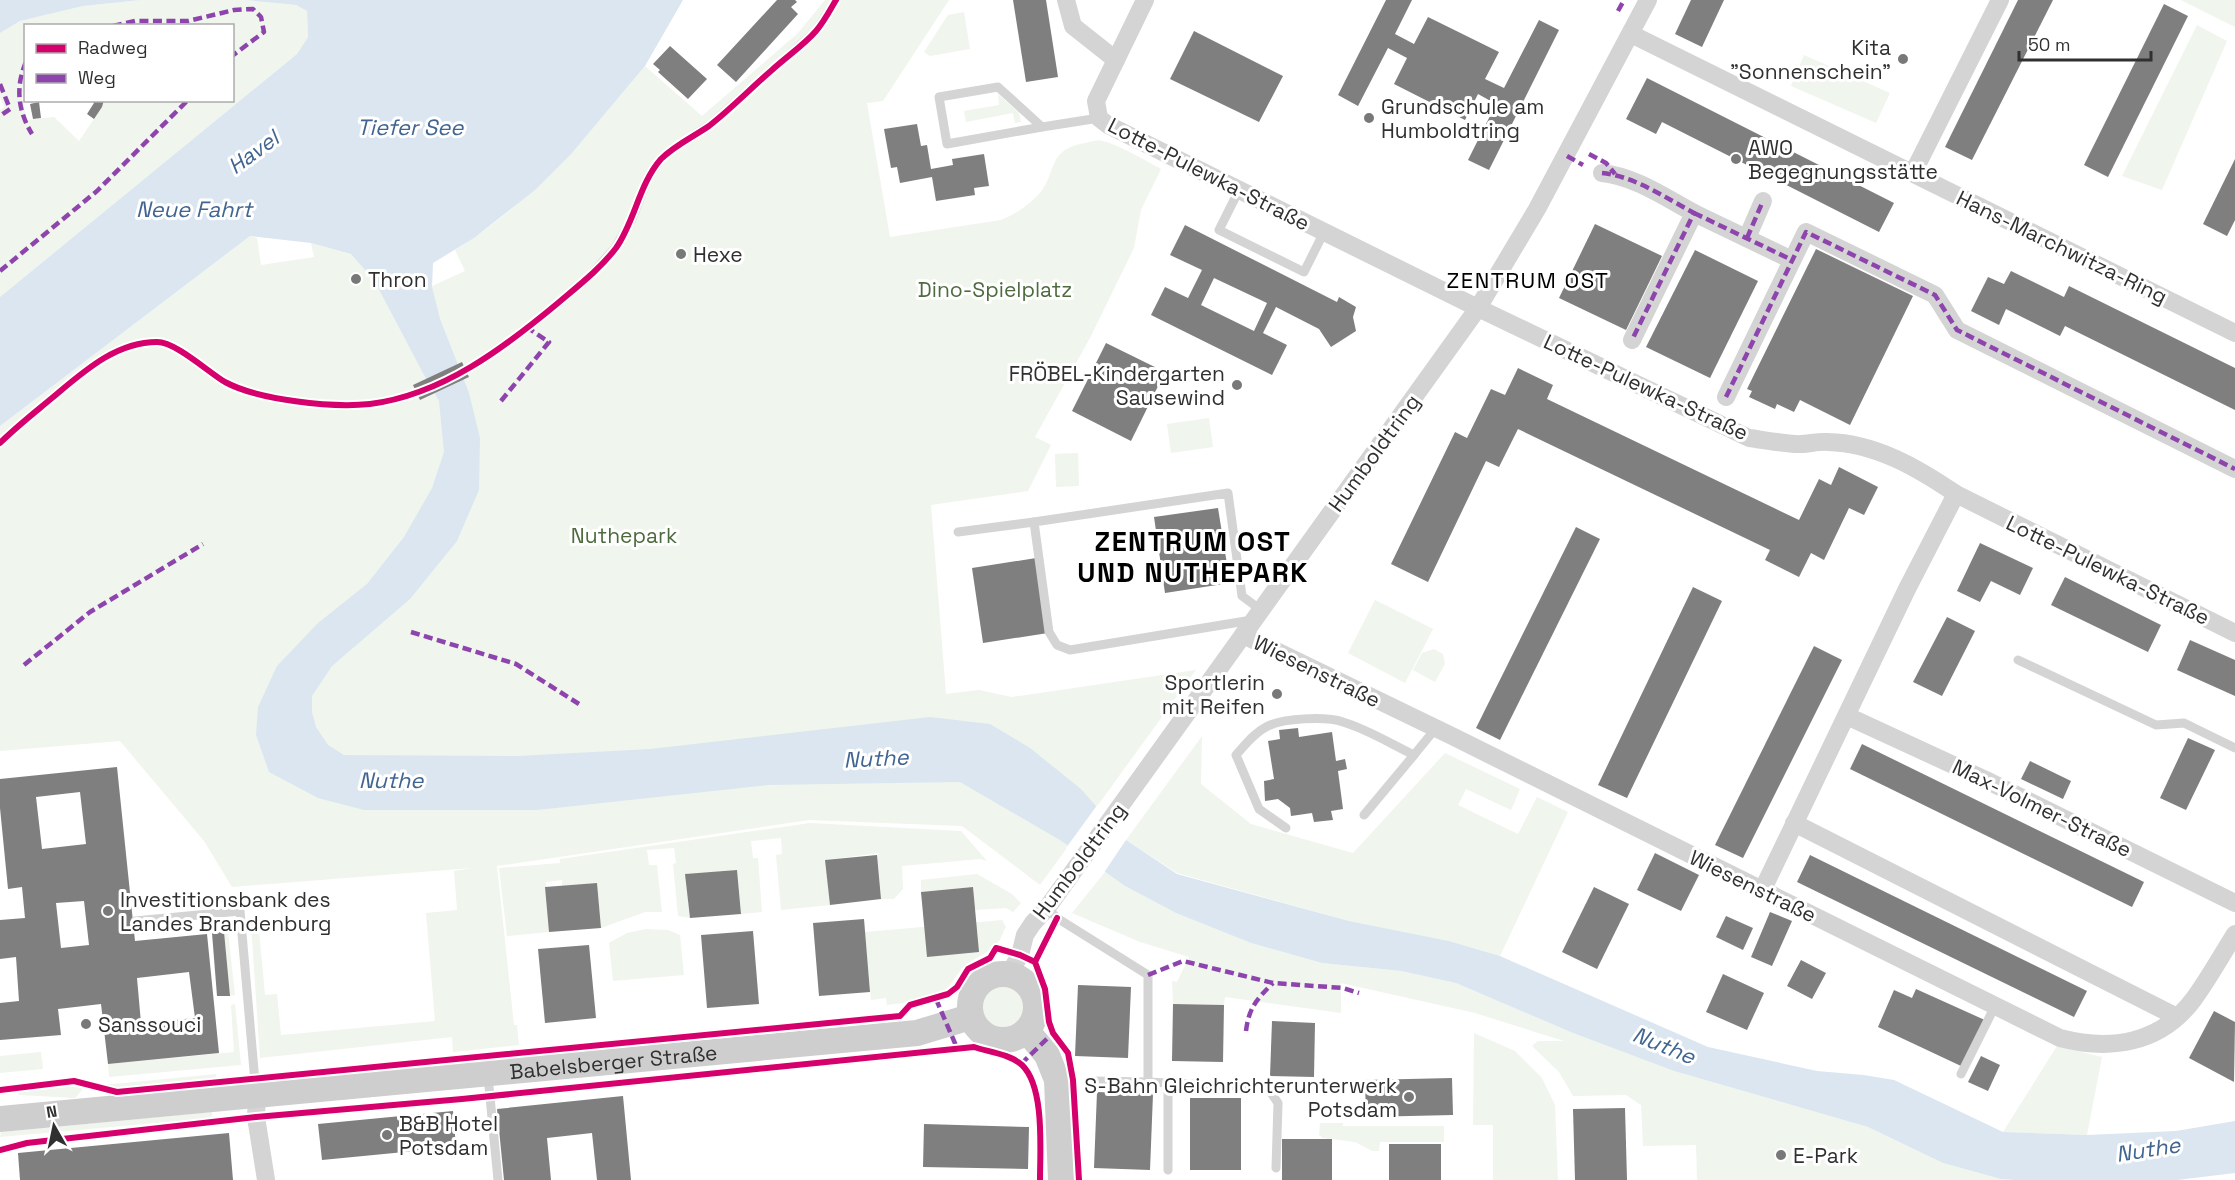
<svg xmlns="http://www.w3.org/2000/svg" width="2235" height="1180" viewBox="0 0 2235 1180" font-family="'Space Grotesk',sans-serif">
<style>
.green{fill:#f0f5ed;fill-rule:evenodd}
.water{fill:#dbe6f1}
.pier{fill:#fff}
.building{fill:#7f7f7f;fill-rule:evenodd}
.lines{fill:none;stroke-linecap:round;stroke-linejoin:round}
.lane{stroke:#d4d4d4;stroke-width:9}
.street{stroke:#d4d4d4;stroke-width:18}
.secondary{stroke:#cecece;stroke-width:26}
.quiet{stroke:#8e44ad;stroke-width:4.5;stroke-dasharray:9 4.5;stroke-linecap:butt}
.cycleway-casing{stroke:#fff;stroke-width:10}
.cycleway{stroke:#d6006c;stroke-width:6}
.poi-dot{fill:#787878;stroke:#fff;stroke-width:2}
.labels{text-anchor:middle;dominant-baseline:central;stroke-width:6;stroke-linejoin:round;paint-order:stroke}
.poi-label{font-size:21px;fill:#303030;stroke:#fff;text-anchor:start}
.street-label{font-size:21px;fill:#303030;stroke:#fff}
.park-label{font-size:21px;fill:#4d6b3f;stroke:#fff}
.water-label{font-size:22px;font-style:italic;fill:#416590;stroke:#fff}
.neighbourhood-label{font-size:22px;letter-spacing:1.5px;fill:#000;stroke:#fff}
.district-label{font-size:27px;font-weight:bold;letter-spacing:1.5px;fill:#000;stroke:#fff}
</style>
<rect width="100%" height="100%" fill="#fff"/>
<g class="green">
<path d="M141 0H245L296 5 307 11 308 37 297 54 0 297V110L4 107 0 98V33L20 21 83 6ZM26 26H232V100L104 101 102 107 79 141 54 117 27 120 22 98 26 72Z"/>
<path d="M825 0H949L883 101 867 103 890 237 1001 220C1015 214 1028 206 1039 194 1058 172 1046 150 1085 143 1090 142 1098 139 1103 141 1122 146 1144 160 1161 169L1141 210 1134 248 1090 338 1035 437 1051 445 1028 491 931 505 946 694 979 690 1012 697 1196 670 1040 885 962 826 809 820 497 866 514 1025H517L519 1045 453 1052 452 1037 260 1058 251 924 253 918 258 919 265 995 277 994 281 1035 435 1021 426 913 457 910 454 871 472 868 232 887 204 841 120 741 0 751V426L250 236 257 238 261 265 314 257 311 243 351 254 432 286 465 271 455 250C532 203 588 134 645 66L702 116 798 33Z"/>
<path d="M2181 0H2235V27Z"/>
<path d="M964 12 970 49 930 56 924 52 948 15Z"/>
<path d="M2197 25 2227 41 2162 190 2122 176Z"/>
<path d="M1804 55 1890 93 1876 123 1791 86Z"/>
<path d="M998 94 1019 113 1021 122 1015 123 1013 113 966 122 964 111 999 105Z"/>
<path d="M1209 418 1213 447 1171 453 1167 424Z"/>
<path d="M1078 453 1079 486 1056 487 1055 454Z"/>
<path d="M1375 600 1433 629 1405 683 1348 653Z"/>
<path d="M1434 649 1443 654 1445 664 1435 682 1413 670 1422 653Z"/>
<path d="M1202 736 1201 784 1251 824 1353 853 1445 753 1520 789 1511 810 1466 789 1458 805 1518 834 1537 797 1568 812 1500 956 1449 941 1349 921 1177 873 1126 840Z"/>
<path d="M810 823 961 831 987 861 980 859 902 866 903 889 894 899H881L877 855 879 853 826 860 830 905 781 910 776 855 782 854 781 838 751 841 753 858H758L762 912 741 914 737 870 686 874 690 918 678 916 673 864 676 863 674 848 647 850 649 865H657L662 912H645L601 928 597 883 562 886V880L546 882 549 932 507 936 499 868 560 863V859Z"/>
<path d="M1105 872 1125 886 1176 913 1251 943 1322 963 1401 971 1456 983 1573 1033 1674 1071 1868 1127 1943 1163 2001 1179 2015 1180H1697L1696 1145 1643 1146 1641 1105 1626 1095 1573 1096 1559 1072 1532 1046 1538 1041H1564L1475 1013 1341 983V1013L1225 997 1224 1005 1173 1004 1172 981 1177 982 1189 957 1140 942 1072 913Z"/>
<path d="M977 874 1012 894 1021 903 1013 912 1006 908 975 910 972 887 921 892V880Z"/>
<path d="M1002 920 1006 927C1002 932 1002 938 998 942 989 953 978 956 967 964 959 970 956 978 949 986 936 1001 906 1002 887 1005L886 998 871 1000 865 932Z"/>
<path d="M220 925 225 927 228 932 235 995 230 996 224 933H212L211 926Z"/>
<path d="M646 929 668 930 680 935 684 975 613 981 609 943 627 933Z"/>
<circle cx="1002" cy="1007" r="22"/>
<path d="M235 1004 241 1065 109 1077 108 1064 234 1052 231 1005Z"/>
<path d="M1474 1033 1515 1051 1542 1078 1555 1105 1558 1180H1493V1125H1473Z"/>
<path d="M2057 1046 2102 1057 2087 1135 2003 1132Z"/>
<path d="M41 1052 43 1069 0 1073V1056Z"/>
<path d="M216 1074V1080L118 1089 103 1085Z"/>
<path d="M66 1086 82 1088V1090L75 1098 19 1095 18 1091Z"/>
<path d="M212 1112V1118L0 1137 1 1132Z"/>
<path d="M1320 1123H1343V1126H1444V1142H1380L1379 1151H1372L1355 1142 1323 1138 1319 1135Z"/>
</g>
<g class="water">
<path d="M0 0H141L83 6 20 21 0 33Z"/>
<path d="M245 0H683L645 66 571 154 535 190 474 238 433 263 432 287 440 319 469 393 480 438 479 490 457 541 410 599 332 666 312 696V712L316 727 328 745 344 755 517 756 650 749 930 717 990 724 1030 748 1081 789 1126 840 1177 874 1349 921 1449 941 1500 956 1708 1047 1817 1071 1864 1075 1894 1080 2003 1132 2087 1135 2176 1131 2235 1121V1173L2177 1180H2015L2001 1179 1943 1163 1868 1127 1674 1071 1573 1033 1456 983 1401 971 1322 963 1251 943 1176 913 1125 886 1060 840 960 782 768 785 537 810H364L318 798 269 772 256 735 258 707 277 666 318 623 367 584 404 537 432 488 444 452 439 401 423 373 374 280 351 254 311 243 250 236 0 426V297L297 54 308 37 307 11 296 5Z"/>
</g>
<path class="pier" d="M1098 804 1128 837 1103 874 1066 848Z"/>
<g class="building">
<path d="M777 0H795L797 2 791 7 798 14 736 82 717 65Z"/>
<path d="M1013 0H1046L1058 77 1026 82Z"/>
<path d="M1386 0H1412L1395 34 1414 44 1428 17 1499 52 1485 79 1504 88 1539 20 1559 30 1489 170 1468 160 1496 104 1478 94 1465 120 1394 84 1407 58 1388 48 1358 106 1338 95Z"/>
<path d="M1691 0H1724L1702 47 1675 34Z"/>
<path d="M2018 0H2053L1972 160 1945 147Z"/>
<path d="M2164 4 2188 16 2108 177 2084 165Z"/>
<path d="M1194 31 1283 76 1259 122 1170 79Z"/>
<path d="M670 46 707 79 688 99 658 72 660 70 653 64Z"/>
<path d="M1647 78 1894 203 1879 232 1662 122 1656 134 1626 119Z"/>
<path d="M91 100H104L102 107 94 119 87 114 94 103Z"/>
<path d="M39 102 41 118 33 119 30 104Z"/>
<path d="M917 124 921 146 927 145 931 169 953 165 952 159 984 154 989 186 974 188 975 195 936 201 932 177 900 183 897 167 891 168 884 129Z"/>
<path d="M2235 159V220L2227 236 2203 224Z"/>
<path d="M1595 224 1662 256 1626 330 1559 298Z"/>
<path d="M1185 225 1337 302 1339 297 1356 307 1353 317 1356 331 1331 347 1319 329 1276 307 1263 333 1287 345 1272 375 1151 315 1165 287 1188 298 1202 270 1170 255ZM1214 278 1267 303 1254 331 1201 305Z"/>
<path d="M1816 249 1913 296 1850 425 1800 400 1794 412 1777 404 1775 409 1749 397 1752 391 1747 389Z"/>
<path d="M1695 250 1758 281 1710 378 1646 347Z"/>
<path d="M2011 271 2064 297 2069 286 2235 368V410L2065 326 2060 336 2006 309 1999 325 1971 311 1988 277 2004 284Z"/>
<path d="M1106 343 1165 372 1131 441 1072 411Z"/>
<path d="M462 362 469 377 420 400 413 385Z"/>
<path d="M1518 368 1553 385 1547 399 1799 520 1819 479 1831 485 1839 467 1878 487 1864 515 1849 508 1824 560 1811 553 1799 577 1765 560 1770 550 1518 429 1499 467 1486 461 1428 582 1391 564 1455 432 1467 438 1491 389 1505 395Z"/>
<path d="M1218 508 1230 583 1165 593 1154 517Z"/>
<path d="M1576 527 1600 539 1500 740 1476 728Z"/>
<path d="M1980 543 2033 568 2020 595 1991 581 1980 602 1957 591Z"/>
<path d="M1036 558 1048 633 983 643 972 568Z"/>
<path d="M2065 577 2161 625 2148 652 2051 605Z"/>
<path d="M1693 587 1722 601 1627 798 1598 785Z"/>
<path d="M1947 617 1975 631 1942 696 1913 682Z"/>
<path d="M2190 640 2235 660V696L2177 670Z"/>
<path d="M1814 646 1842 660 1743 858 1715 845Z"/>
<path d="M1298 728 1299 737 1332 732 1336 761 1345 759 1347 769 1338 771 1343 809 1331 811 1333 820 1314 822 1312 813 1291 816 1290 808 1278 799 1265 801 1264 781 1274 779 1268 741 1280 739 1279 730Z"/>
<path d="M2188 738 2215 750 2186 810 2160 798Z"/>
<path d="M1862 744 2144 882 2132 907 1850 769Z"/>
<path d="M2030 761 2071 781 2063 799 2021 779Z"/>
<path d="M117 767 135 941 207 934 219 1053 108 1064 101 1004 58 1009 61 1035 0 1040V1003L19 1001 16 957 0 959V920L25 918 22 887 8 889 0 808V779ZM80 792 86 844 42 849 36 797ZM84 901 89 945 61 948 56 903ZM189 972 195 1018 141 1023 137 978Z"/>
<path d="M1655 853 1699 875 1681 911 1637 890Z"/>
<path d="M877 855 881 899 830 905 825 860Z"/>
<path d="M1810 855 2087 991 2074 1017 1797 882Z"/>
<path d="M737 870 741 914 690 918 685 874Z"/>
<path d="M597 883 601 928 549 932 545 887Z"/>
<path d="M973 887 979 952 927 957 921 892Z"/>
<path d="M1594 887 1629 904 1597 969 1562 952Z"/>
<path d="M1770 912 1792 921 1772 966 1751 957Z"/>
<path d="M1726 916 1753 928 1743 950 1716 937Z"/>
<path d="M864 919 870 992 819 996 813 923Z"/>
<path d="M753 931 759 1004 707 1008 701 935Z"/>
<path d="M224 932 230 996H217L212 933Z"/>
<path d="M589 945 596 1018 545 1023 538 949Z"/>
<path d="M1801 960 1826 973 1812 999 1787 986Z"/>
<path d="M1723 974 1764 993 1747 1030 1706 1012Z"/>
<path d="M1078 985 1131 987 1128 1058 1075 1056Z"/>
<path d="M1916 989 1987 1021 1961 1066 1878 1027 1894 990 1912 998Z"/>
<path d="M1173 1004 1224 1005 1223 1062 1172 1061Z"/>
<path d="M2214 1011 2235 1022 2234 1082 2189 1058Z"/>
<path d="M1272 1021 1315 1023 1314 1077 1270 1076Z"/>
<path d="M1981 1056 2000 1065 1988 1091 1968 1082Z"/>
<path d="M1452 1078 1453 1115 1366 1117 1365 1080Z"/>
<path d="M1097 1092 1153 1094 1150 1170 1094 1168Z"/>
<path d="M623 1096 631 1180H597L592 1133 547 1138 551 1180H504L497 1109Z"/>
<rect x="1190" y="1098" width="51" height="72"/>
<path d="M1625 1108 1627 1180H1575L1573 1109Z"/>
<path d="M453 1111 456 1147 322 1160 318 1124Z"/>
<path d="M924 1124 1029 1127 1028 1169 923 1167Z"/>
<path d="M229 1133 233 1180H20L18 1153Z"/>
<rect x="1282" y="1139" width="50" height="41"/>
<rect x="1389" y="1144" width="52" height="36"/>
</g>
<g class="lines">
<g class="lane">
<path d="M1042 127 947 144 939 97 998 87 1042 127 1099 118"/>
<path d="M1239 190 1219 230 1304 272 1324 232"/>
<path d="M475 365 528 328 585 281 615 248 632 219 648 178 661 159 671 150 711 124 816 31 836 0"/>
<path d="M958 532 1034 522"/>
<path d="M1252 620 1070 650 1057 645 1049 632 1034 522 1228 493 1242 596 1261 610"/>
<path d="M2018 660 2156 725 2184 723 2235 748"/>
<path d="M1364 815 1414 755"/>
<path d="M1286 828 1259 809 1236 755C1245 745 1254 733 1266 727 1282 718 1326 716 1343 722 1367 729 1391 744 1414 755L1436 728"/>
<path d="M1047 908 1057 918 1148 975V1082L1168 1083V1170"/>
<path d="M135 921 240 911 256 1093"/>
<path d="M1961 1074 1995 1006"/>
<path d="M488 1076 498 1180"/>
<path d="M1094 1081 1148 1082"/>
<path d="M1168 1083 1267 1087 1278 1103 1276 1168"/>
</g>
<g class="street">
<path d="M1066 0 1073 26 1116 60"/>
<path d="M1145 0 1096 101 1099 118 1108 125 1478 308 1749 438C1764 440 1780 443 1795 444 1806 445 1817 441 1828 442 1875 443 1918 468 1956 494L2235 633"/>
<path d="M1631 34 2235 333"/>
<path d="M1602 173C1634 176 1666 198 1694 213L1632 340"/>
<path d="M1913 173 2000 0"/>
<path d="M1694 213 1792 260"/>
<path d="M1747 238 1763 201"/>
<path d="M1726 397 1806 232 1935 295 1957 330 2235 469"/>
<path d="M1243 635 1452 736 2060 1038C2110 1051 2160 1044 2193 1000 2208 980 2221 956 2235 934"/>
<path d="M1847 716 1990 782 2235 903"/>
<path d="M1794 823 2177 1017"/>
<path d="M1762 891 1907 589 1956 494"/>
<path d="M1009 974 1020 955 1025 935 1033 923 1047 908 1478 308 1537 209 1648 0"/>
<path d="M257 1095 256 1117 266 1180"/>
</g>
<g class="secondary">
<circle cx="1003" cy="1007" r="33"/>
<path d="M1027 1031 1047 1055 1057 1080 1061 1180"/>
<path id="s1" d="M0 1119 917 1033 970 1017"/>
</g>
<g class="quiet">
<path d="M1618 11 1624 0"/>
<path d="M113 26 135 21H188L234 10 253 9 261 17 264 32 232 56"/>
<path d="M26 62C15 87 18 111 32 134"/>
<path d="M0 84 10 109 0 116"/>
<path d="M1589 154 1606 163 1615 174"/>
<path d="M1567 156 1583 165"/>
<path d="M1602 173C1634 176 1666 198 1694 213L1632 340"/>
<path d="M1694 213 1792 260"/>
<path d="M1747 238 1763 201"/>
<path d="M0 271 97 191 188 100"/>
<path d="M1726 397 1806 232 1935 295 1957 330 2235 469"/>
<path d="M501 401 549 342 528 328"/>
<path d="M411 632 516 664 579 704"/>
<path d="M24 665 90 612 203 544"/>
<path d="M1148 975 1183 961 1273 983 1343 988 1359 993"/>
<path d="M936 999 957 1048"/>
<path d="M1246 1031C1249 1007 1257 999 1273 983"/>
<path d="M1021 1064 1053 1033"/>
</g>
<defs>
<g id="cycleway">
<path d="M0 443C16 427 34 413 52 398 82 373 115 342 157 342 176 342 208 372 225 382 258 400 332 408 370 404 442 395 504 348 558 303 578 286 600 269 616 248 635 221 639 184 661 159 675 145 693 137 709 126 731 109 751 88 772 70 786 57 804 45 816 31 824 22 830 10 836 0"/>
<path d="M1057 918 1035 962 1045 989 1049 1022 1053 1033 1068 1053 1073 1080 1079 1180"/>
<path d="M0 1090 74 1081 117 1092 900 1016 910 1005 948 994 957 987 968 969 990 958 996 948 1020 955 1035 962"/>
<path d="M0 1150 27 1143 256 1117 462 1099 974 1047C989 1052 1010 1054 1022 1065 1045 1087 1040 1150 1040 1180"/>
</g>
</defs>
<use href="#cycleway" class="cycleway-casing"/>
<use href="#cycleway" class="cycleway"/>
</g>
<g class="poi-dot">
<circle cx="1903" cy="59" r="6"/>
<circle cx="1369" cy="118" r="6"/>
<circle cx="1736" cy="159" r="6"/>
<circle cx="681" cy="254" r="6"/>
<circle cx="356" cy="279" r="6"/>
<circle cx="1237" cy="385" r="6"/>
<circle cx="1277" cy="694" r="6"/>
<circle cx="108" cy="911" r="6"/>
<circle cx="86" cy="1024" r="6"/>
<circle cx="1409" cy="1097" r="6"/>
<circle cx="387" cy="1135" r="6"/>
<circle cx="1781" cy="1155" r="6"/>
</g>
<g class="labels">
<g class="poi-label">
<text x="1891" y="47" text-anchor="end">Kita<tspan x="1891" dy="24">"Sonnenschein"</tspan></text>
<text x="1381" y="106">Grundschule am<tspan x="1381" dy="24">Humboldtring</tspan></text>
<text x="1748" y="147">AWO<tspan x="1748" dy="24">Begegnungsstätte</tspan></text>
<text x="693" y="254">Hexe</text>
<text x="368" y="279">Thron</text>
<text x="1225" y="373" text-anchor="end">FRÖBEL-Kindergarten<tspan x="1225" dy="24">Sausewind</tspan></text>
<text x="1265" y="682" text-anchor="end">Sportlerin<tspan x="1265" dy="24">mit Reifen</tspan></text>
<text x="120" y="899">Investitionsbank des<tspan x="120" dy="24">Landes Brandenburg</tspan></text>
<text x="98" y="1024">Sanssouci</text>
<text x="1397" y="1085" text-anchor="end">S-Bahn Gleichrichterunterwerk<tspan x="1397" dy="24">Potsdam</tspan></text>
<text x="399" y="1123">B&amp;B Hotel<tspan x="399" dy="24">Potsdam</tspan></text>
<text x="1793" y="1155">E-Park</text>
</g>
<g class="street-label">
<text transform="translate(1209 174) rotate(27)">Lotte-Pulewka-Straße</text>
<text transform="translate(2062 247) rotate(26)">Hans-Marchwitza-Ring</text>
<text transform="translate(1646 387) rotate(25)">Lotte-Pulewka-Straße</text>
<text transform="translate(1374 453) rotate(-54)">Humboldtring</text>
<text transform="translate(2108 570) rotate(26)">Lotte-Pulewka-Straße</text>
<text transform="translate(1317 671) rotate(26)">Wiesenstraße</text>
<text transform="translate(2042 808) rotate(26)">Max-Volmer-Straße</text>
<text transform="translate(1079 861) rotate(-53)">Humboldtring</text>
<text transform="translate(1753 886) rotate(26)">Wiesenstraße</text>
<text stroke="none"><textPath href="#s1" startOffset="616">Babelsberger Straße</textPath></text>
</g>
<g class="park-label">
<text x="995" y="289">Dino-Spielplatz</text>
<text x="624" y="535">Nuthepark</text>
</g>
<g class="water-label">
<text x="410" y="127">Tiefer See</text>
<text transform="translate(253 152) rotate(-36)">Havel</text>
<text x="194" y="209">Neue Fahrt</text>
<text transform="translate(876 758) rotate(-3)">Nuthe</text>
<text x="391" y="780">Nuthe</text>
<text transform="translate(1664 1045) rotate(22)">Nuthe</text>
<text transform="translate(2148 1149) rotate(-9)">Nuthe</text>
</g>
<g class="neighbourhood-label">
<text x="1528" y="280">ZENTRUM OST</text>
</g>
<g class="district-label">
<text x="1193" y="541">ZENTRUM OST<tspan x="1193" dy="31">UND NUTHEPARK</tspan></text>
</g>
</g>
<rect x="24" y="24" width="210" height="78" fill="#ffffff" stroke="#acacac" stroke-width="1.5"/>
<rect x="36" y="44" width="30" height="9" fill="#d6006c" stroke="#acacac" stroke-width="1.5"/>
<text x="78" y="54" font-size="18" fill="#303030">Radweg</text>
<rect x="36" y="74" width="30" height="9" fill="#8e44ad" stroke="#acacac" stroke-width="1.5"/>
<text x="78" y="84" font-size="18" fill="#303030">Weg</text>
<g transform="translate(54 1126) rotate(351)" stroke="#ffffff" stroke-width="4.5" paint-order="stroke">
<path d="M0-4.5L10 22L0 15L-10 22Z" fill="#303030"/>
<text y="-9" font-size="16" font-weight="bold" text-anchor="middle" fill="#303030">N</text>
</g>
<path d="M2019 51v9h132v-9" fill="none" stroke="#303030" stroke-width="3"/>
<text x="2028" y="51" font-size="18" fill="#303030" stroke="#ffffff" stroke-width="4.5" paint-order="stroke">50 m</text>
</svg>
